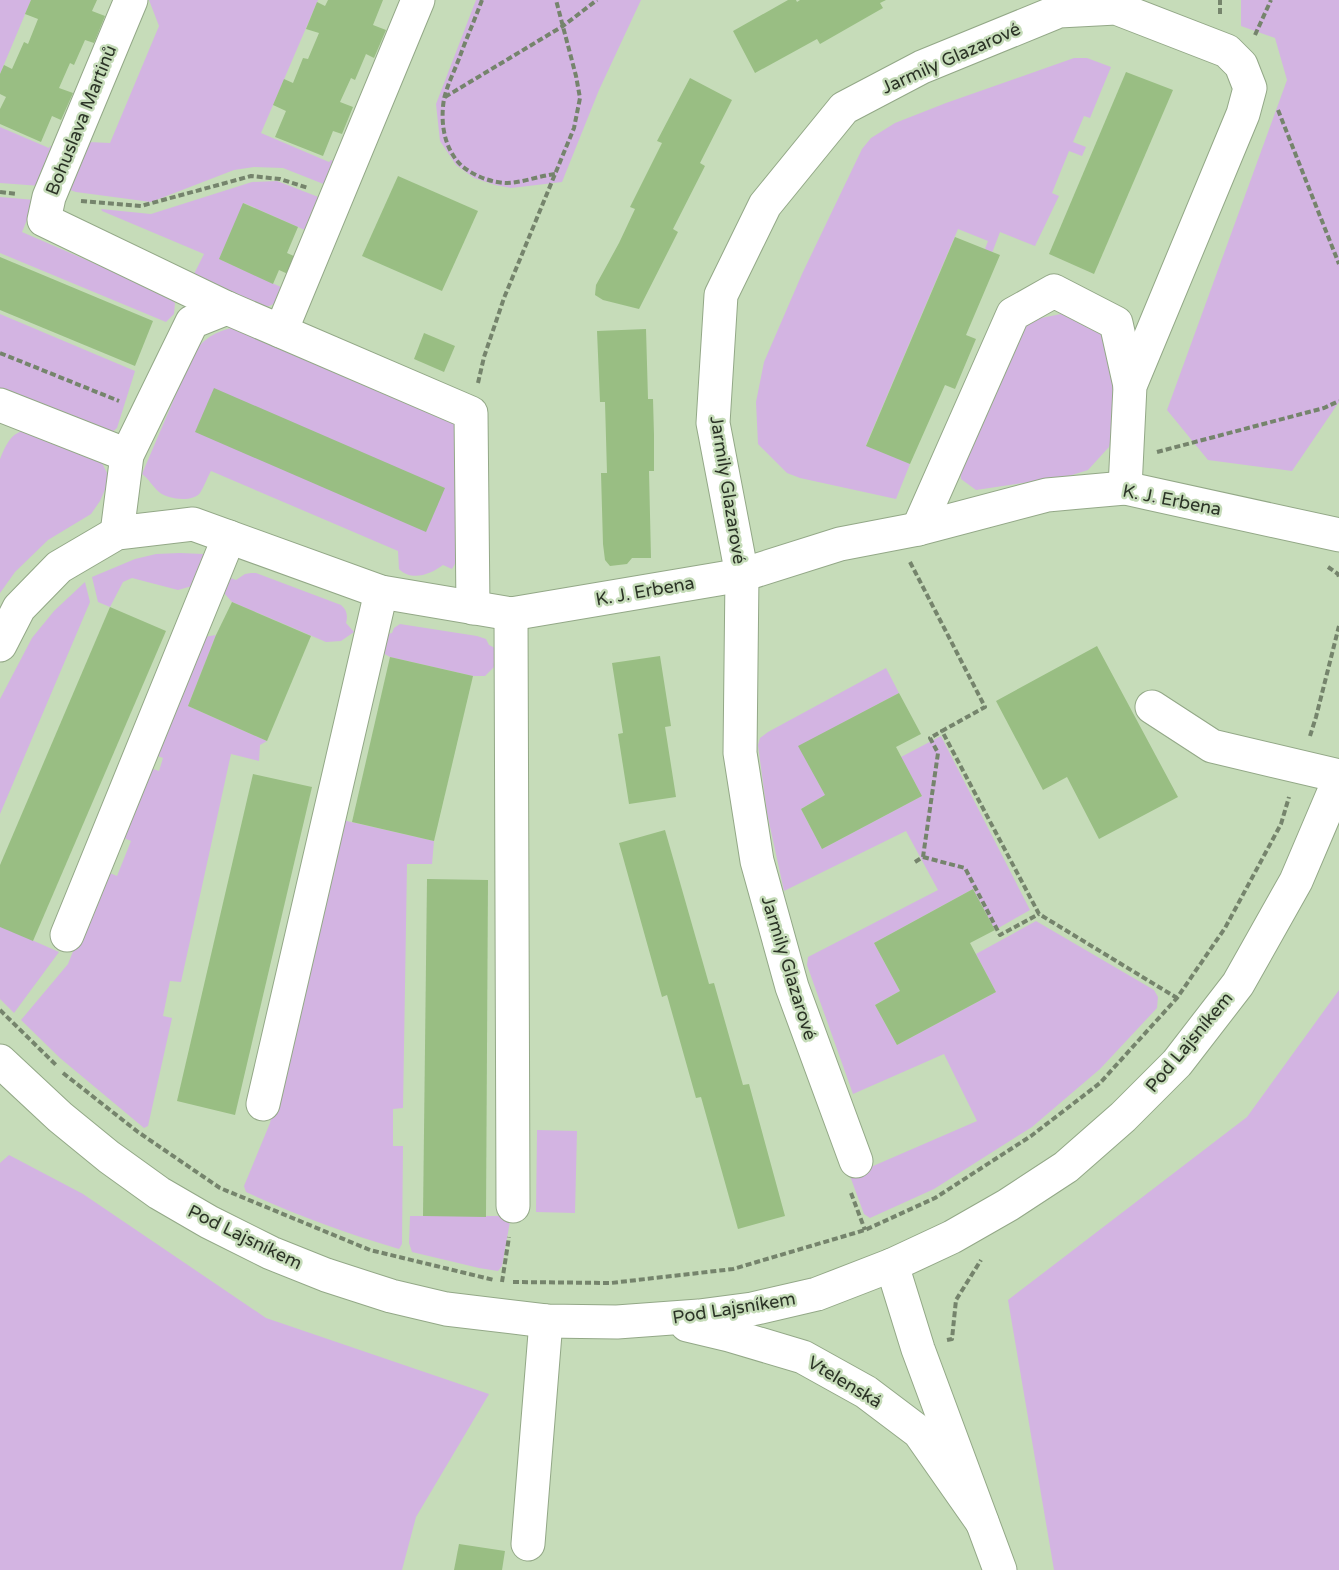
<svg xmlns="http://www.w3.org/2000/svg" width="1339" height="1570" viewBox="0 0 1339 1570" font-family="'Varela Round',sans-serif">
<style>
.green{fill:#d3b4e2}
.building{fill:#99be83}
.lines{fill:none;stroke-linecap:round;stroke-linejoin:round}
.minor-casing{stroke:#93a887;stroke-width:35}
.path{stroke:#75846c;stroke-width:4;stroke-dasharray:6 3;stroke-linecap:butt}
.minor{stroke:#fff;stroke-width:33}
.labels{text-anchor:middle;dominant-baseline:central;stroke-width:5;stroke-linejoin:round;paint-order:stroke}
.street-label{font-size:18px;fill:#2b3326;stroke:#c6dcb9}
</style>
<rect width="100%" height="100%" fill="#c6dcb9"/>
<g class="green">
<path d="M0 0H31L0 74Z"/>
<path d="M149 0H318L261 133 329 162 331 160 336 162 326 185 283 168 254 167 234 170 151 202 76 192 61 187 89 142 110 143 159 26Z"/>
<path d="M476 0H641L599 90 562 182 511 188 495 185 474 178 456 165 440 141 436 104Z"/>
<path d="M1241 0H1339V402L1292 471 1208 460 1167 410 1287 80 1275 38 1241 26Z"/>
<path d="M1074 58H1087L1111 67 1090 118 1084 116 1073 142 1086 147 1082 156 1069 151 1052 193 1059 196 1035 246 1000 232 992 253 985 249 988 241 958 229 866 445 910 464 896 499 800 478 787 473 758 444 756 402 764 362 802 274 862 149 871 138 895 123 946 103Z"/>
<path d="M0 127 49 148 50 146 57 148 41 186 0 183Z"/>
<path d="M277 181 321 198 307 231 244 203 219 259 283 288C277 301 275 308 259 307L192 278 204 254 102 211 101 209 151 214 252 182Z"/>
<path d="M0 197 35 200 22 232 165 294 175 303 174 314 166 322 0 253Z"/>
<path d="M1066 313 1101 332 1111 350 1116 416 1109 447 1088 470 1069 476 976 490 961 479 958 459 1016 332 1036 319Z"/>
<path d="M0 314 135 371 117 428 107 436 0 395Z"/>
<path d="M238 326 459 417V557L452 569 443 565C431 574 412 582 399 569L398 551 211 471C207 478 204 487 200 493 192 503 167 499 159 492 152 486 149 479 142 474L194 352C208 335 216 332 238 326Z"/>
<path d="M27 430 90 453 102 463 107 473V485L100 501 91 514 48 540 15 572 0 593V459C6 445 11 432 27 430Z"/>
<path d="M180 553 203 554 204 564 192 586 178 590 132 578 123 582 110 607 98 602 92 577 135 559 156 554Z"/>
<path d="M251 573H256L341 605C347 610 348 616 346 623L354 632 341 641 326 642 232 602 224 593 225 576 236 580 245 574Z"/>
<path d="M85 582 90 602 0 814V699L32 638 54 611Z"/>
<path d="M400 624 477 636 486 639 489 645 499 650 497 664 485 676H473L390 657 383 653 380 636 392 633 394 628Z"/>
<path d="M216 635 188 706 267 741 260 745 259 761 231 754 181 982 170 981 163 1016 172 1018 148 1126 144 1128 60 1058 21 1020 68 964 105 871 117 876 131 841 119 836 147 767 159 771 163 758 152 754 204 637Z"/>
<path d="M886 668 899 693 799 746 825 795 801 809 822 849 922 796 901 757 941 736 1030 910 995 930 973 889 874 943 900 991 875 1005 897 1045 996 992 976 954 1036 921 1154 990 1158 997 1157 1008 1100 1069 1032 1127 934 1189 870 1218 864 1214 850 1176 977 1121 944 1054 853 1094 807 965 808 957 938 890 906 831 784 891 767 813 758 745 760 738 768 732Z"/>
<path d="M338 819 434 841 432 864H407L403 1108 393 1109V1146H403L402 1244 399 1249C346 1233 296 1215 246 1192L244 1186 270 1123Z"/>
<path d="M0 926 59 952 14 1013 0 999Z"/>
<path d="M1339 990V1570H1054L1008 1300 1247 1117Z"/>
<path d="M537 1130 577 1131 575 1213 536 1212Z"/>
<path d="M9 1155 83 1194 266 1318 489 1394 416 1517 402 1570H0V1163Z"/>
<path d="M410 1216H511L502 1266 498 1271 479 1268 412 1252 409 1243Z"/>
</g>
<g class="building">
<path d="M31 0H97L92 11 105 16 94 43 85 40 74 65 70 63 59 88 73 93 61 120 52 116 41 142 0 124V109L6 97 0 94V74L4 65 12 69 24 42 28 44 38 19 25 14Z"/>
<path d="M328 0H383L373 25 386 30 374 58 366 54 355 80 351 78 340 102 353 107 342 134 333 131 323 156 275 137 286 111 273 105 284 79 293 83 303 58 308 59 319 33 306 29 317 2 325 6Z"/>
<path d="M788 0H796L797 2 800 0H886L880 3 883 8 820 44 817 39 755 73 733 31Z"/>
<path d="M1126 72 1173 90 1094 274 1049 254Z"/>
<path d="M690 78 732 100 700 163 705 166 673 229 678 232 639 309 603 300 595 295 596 285 619 243 635 209 630 207 662 143 657 141Z"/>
<path d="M398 176 478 211 442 291 362 256Z"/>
<path d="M243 203 298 227 287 253 296 257 288 274 279 270 273 284 219 259Z"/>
<path d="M955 237 1000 255 966 335 976 339 955 389 945 385 910 464 866 446Z"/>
<path d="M0 257 153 321 135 366 0 310Z"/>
<path d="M646 329 648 399H653L654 435V471H649L651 558H632L627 564 610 566 605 560 603 544 601 473H607L605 402H600L597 331Z"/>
<path d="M424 333 455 346 444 372 414 359Z"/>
<path d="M214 388 445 488 426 532 195 432Z"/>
<path d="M232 602 311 636 267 741 188 706 216 635Z"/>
<path d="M110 607 166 631 33 941 0 927V865Z"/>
<path d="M1097 646 1178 797 1099 839 1067 777 1043 790 996 701Z"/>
<path d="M660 656 671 726 665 727 676 797 629 804 618 734 623 733 612 663Z"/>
<path d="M390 657 473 676 434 841 352 822Z"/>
<path d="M899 693 921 734 896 747 922 796 822 849 801 809 825 795 798 746Z"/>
<path d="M253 774 312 787 235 1115 177 1101Z"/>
<path d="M665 830 709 984 714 983 743 1085 749 1084 785 1216 738 1229 701 1097 696 1098 667 995 662 997 619 843Z"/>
<path d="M427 879 488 880 486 1217 423 1216Z"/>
<path d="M973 889 995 930 970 943 996 992 897 1045 875 1005 900 991 874 943Z"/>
<path d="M459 1544 505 1551 502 1570H454Z"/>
</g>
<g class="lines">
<defs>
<g id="minor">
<path d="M131 0 49 197 44 220 227 308"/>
<path d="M281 331 418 0"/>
<path d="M0 405 127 455"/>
<path d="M918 529 1013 314 1054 291 1116 323 1130 386"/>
<path d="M117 533 127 455 192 322 227 308 471 413 473 608"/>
<path d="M511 614 513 1206"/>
<path d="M0 645 19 608 59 567 117 533 193 524 381 592 511 614 742 575 840 544 918 529 1047 495 1125 488 1339 535"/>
<path d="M1152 707 1212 746 1339 776"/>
<path d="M67 935 229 537"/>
<path d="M0 1061 60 1117 109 1157 159 1193 209 1222 271 1253 326 1275 391 1296 446 1309 546 1321 617 1322 699 1316 752 1309 817 1294 892 1265 952 1237 1008 1205 1066 1167 1123 1117 1177 1063 1238 984 1296 881 1339 780"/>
<path d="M263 1104 381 592"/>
<path d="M856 1161 792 987 757 861 740 753 742 575 713 423 721 295 765 205 844 108 922 67 1059 11 1116 8 1227 51 1241 65 1250 88 1243 114 1130 386 1125 488"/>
<path d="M892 1265 918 1349 1000 1570"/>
<path d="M687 1325 729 1335 803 1357 866 1392 919 1432 982 1522"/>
<path d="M528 1544 546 1321"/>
</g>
</defs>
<use href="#minor" class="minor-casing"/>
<g class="path">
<path d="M482 0C475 19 467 37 460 56 455 70 447 85 444 99 440 123 444 150 463 167 475 176 490 182 505 183 522 183 538 176 555 174"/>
<path d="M1220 14V0"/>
<path d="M1255 35 1271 0"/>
<path d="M445 97 563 26 597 0"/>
<path d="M1278 110 1339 264"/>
<path d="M0 192 17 194"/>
<path d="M81 201 141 206 251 176 280 179 308 188"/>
<path d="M0 353 119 401"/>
<path d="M478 383 484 357 504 298 574 128 580 98 576 76 556 0"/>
<path d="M1157 452 1324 408 1339 401"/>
<path d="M910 562 985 707 942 731 1039 914 1177 998"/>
<path d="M1328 567 1338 574 1339 577"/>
<path d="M1310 736 1316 717 1339 626"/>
<path d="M923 857 965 868 1000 935 1039 914"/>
<path d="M915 862 923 857 938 753 930 738 942 731"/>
<path d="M0 1010 56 1065"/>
<path d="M63 1073 138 1132 220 1188 370 1250 494 1280"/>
<path d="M851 1193 865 1230"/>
<path d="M502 1282 509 1237"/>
<path d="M513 1282 611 1283 733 1269 865 1230 935 1198 1031 1136 1100 1083 1177 998 1225 928 1281 824 1289 797"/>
<path d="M947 1340 952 1339 956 1300 981 1260"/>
</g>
<use href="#minor" class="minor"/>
</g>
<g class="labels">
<g class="street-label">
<text transform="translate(951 58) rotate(-24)">Jarmily Glazarové</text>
<text transform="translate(81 120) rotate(-68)">Bohuslava Martinů</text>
<text transform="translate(728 490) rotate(81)">Jarmily Glazarové</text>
<text transform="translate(1172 500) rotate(11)">K. J. Erbena</text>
<text transform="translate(645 591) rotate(-10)">K. J. Erbena</text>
<text transform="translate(789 968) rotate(73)">Jarmily Glazarové</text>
<text transform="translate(1189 1042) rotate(-50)">Pod Lajsníkem</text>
<text transform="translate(245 1237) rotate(26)">Pod Lajsníkem</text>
<text transform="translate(734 1308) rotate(-9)">Pod Lajsníkem</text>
<text transform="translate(845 1382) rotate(31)">Vtelenská</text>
</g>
</g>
</svg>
